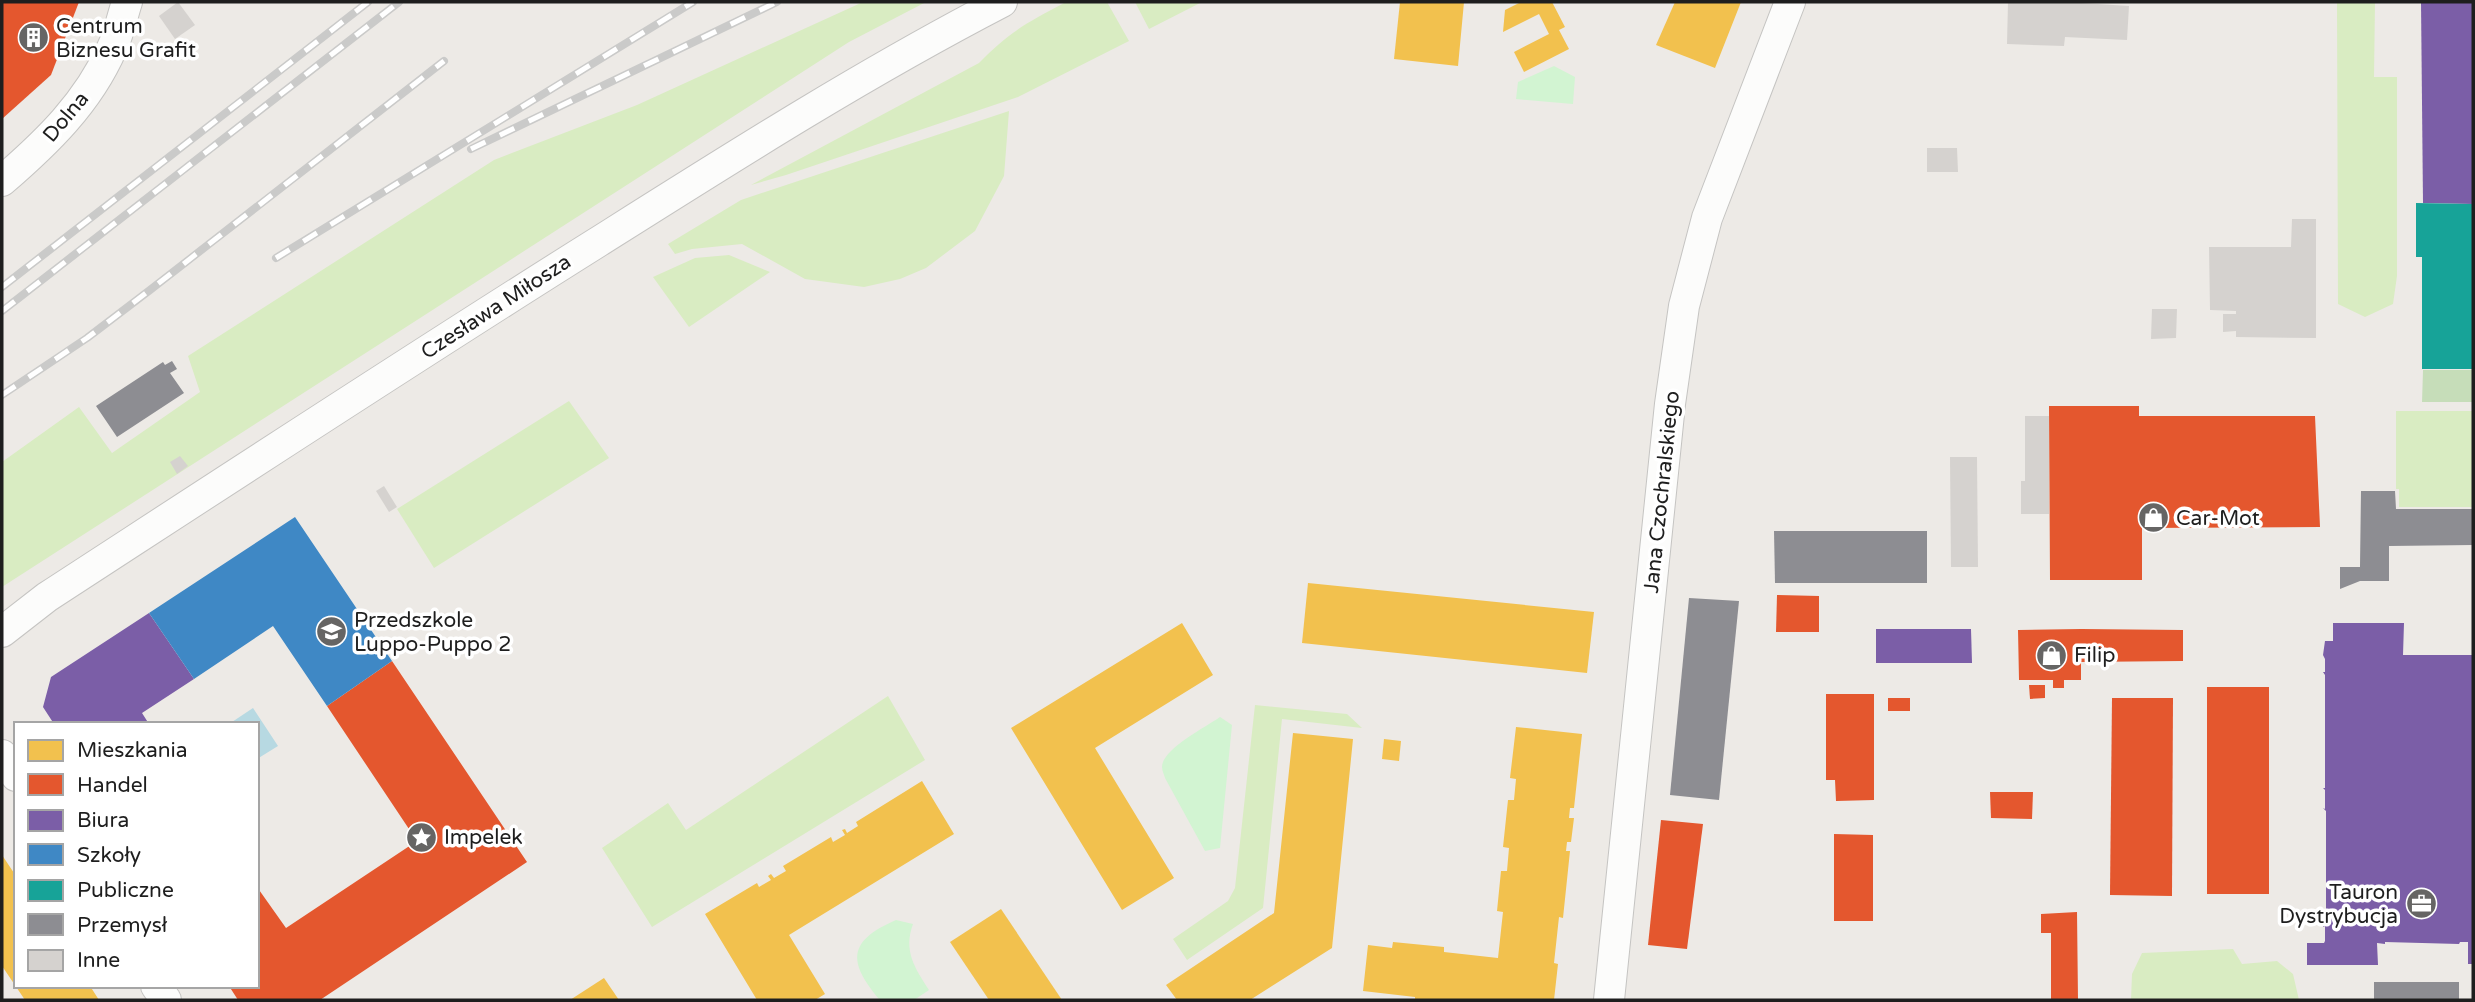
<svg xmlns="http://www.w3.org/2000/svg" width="2475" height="1002" viewBox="0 0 2475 1002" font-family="'Varela Round',sans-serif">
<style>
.grass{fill:#d9ecc2}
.forest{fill:#c6ddb9}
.park{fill:#d2f4d2}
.water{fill:#b7d9e2}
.homes{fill:#f2c14e}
.shops{fill:#e4572e}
.offices{fill:#7b5ea7}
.schools{fill:#3f88c5}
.public{fill:#17a398}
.industry{fill:#8d8d92}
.building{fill:#d5d2cf}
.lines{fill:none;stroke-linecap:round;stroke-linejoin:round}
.street-casing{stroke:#c5c4c2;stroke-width:32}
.street{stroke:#fcfcfb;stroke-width:30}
.rail-casing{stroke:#cacac9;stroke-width:8}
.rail{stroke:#fff;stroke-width:5;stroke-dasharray:16;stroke-linecap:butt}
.labels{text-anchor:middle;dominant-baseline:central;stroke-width:7;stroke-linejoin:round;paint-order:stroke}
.poi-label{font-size:21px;fill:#1e1e1e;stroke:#fff;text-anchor:start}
.street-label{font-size:21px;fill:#1e1e1e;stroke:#fff}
</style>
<rect width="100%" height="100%" fill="#edeae6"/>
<g class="grass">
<path d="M863 2H926L849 42 2 587V462L79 407 112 453 200 392 188 356 494 160 637 105Z"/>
<path d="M1066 2H1107L1129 41 1018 97 786 175 751 185 979 63C1009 32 1028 22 1066 2Z"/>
<path d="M1135 2H1202L1149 29Z"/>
<path d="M2337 2H2375L2374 77H2397V276L2393 304 2365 317 2338 304Z"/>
<path d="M1009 111 1004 176 975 231 926 268 900 279 864 287 805 279 742 244 692 249 675 254 668 244 741 200Z"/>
<path d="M729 255 770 272 689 327 653 277 695 258Z"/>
<path d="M569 401 609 458 434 568 397 509Z"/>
<path d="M2396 411H2473V507H2399V489H2396Z"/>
<path d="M888 696 925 760 652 927 602 848 668 803 686 830Z"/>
<path d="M1255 705 1347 714 1362 728 1282 719 1263 908 1187 960 1173 939 1228 901 1235 888Z"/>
<path d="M2233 949 2242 964 2277 961 2293 974 2299 1000H2131L2132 974 2142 953Z"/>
</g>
<path class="forest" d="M2423 370H2473V402H2422Z"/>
<g class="park">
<path d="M1554 66 1575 77 1573 104 1516 99 1518 82Z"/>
<path d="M1220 717 1232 725 1220 848 1205 851 1165 778C1164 774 1162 771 1162 767 1162 749 1206 727 1220 717Z"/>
<path d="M896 920 913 924C903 951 915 968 929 990L914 1000H880C847 961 848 941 896 920Z"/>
</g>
<path class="water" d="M253 708 278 746 257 759V724H229Z"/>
<g class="homes">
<path d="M1400 2H1464L1458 66 1394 59Z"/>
<path d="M1521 2H1552L1565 27 1559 30 1569 49 1524 72 1514 52 1549 34 1539 14 1503 32 1505 10Z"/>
<path d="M1675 2H1741L1715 68 1656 45Z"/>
<path d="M1308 583 1594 612 1587 673 1302 643Z"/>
<path d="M1182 623 1213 675 1095 748 1174 878 1122 910 1011 728Z"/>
<path d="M1516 727 1582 734 1574 808H1570L1569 818H1574L1571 842H1567L1566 851H1570L1563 918 1559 917 1554 963 1558 964 1554 1000H1415V997L1363 991 1368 945 1392 948 1393 942 1444 947V952L1498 958 1503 912 1497 911 1501 871H1507L1509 848 1503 847 1508 800H1514L1516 779 1510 778Z"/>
<path d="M1293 733 1353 739 1332 948 1250 1000H1177L1166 985 1274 913Z"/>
<path d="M1384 739 1401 741 1399 761 1382 759Z"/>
<path d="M922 781 954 834 789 935 825 994 815 1000H757L705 914 757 883 759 887 771 880 768 876 771 874 774 878 786 871 783 866 831 837 833 842 845 835 842 830 845 829 847 833 858 826 856 822Z"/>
<path d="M2 855 16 876V986H90L99 1000H25L2 966Z"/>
<path d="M1001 909 1062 1000H989L950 942Z"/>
<path d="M604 978 619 1000H570Z"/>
</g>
<g class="shops">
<path d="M2 2H79L51 75 2 119Z"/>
<path d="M2049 406H2139V416H2315L2320 527 2142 528V580H2050Z"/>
<path d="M1777 595 1819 596V632H1776Z"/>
<path d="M2081 629 2183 630V661L2081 662V680H2064V688H2053V680H2019L2018 630Z"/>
<path d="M392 661 527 862 320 1000H238L229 986H257V887L286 928 417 841 327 706Z"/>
<path d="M2029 685H2045V698L2030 699Z"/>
<rect x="2207" y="687" width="62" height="207"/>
<path d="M1826 694H1874V800L1836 801 1835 780H1826Z"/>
<rect x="1888" y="698" width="22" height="13"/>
<path d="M2112 698H2173L2172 896 2110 895Z"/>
<path d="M1990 792H2033L2032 819 1991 818Z"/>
<path d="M1661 820 1703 824 1687 949 1648 945Z"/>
<path d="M1834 834 1873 835V921H1834Z"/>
<path d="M2077 912 2078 1000H2051V933H2041V914Z"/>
</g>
<g class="offices">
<path d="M2421 2H2473V204L2423 203Z"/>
<path d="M149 613 194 679 142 713 149 724H54L43 707 51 677Z"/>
<path d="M2333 623H2404L2403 655H2473V964H2468V942H2460L2459 944 2385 942V944L2377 943 2378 965H2307V943H2324L2325 941V926L2323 927V923H2326V811L2323 808 2325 809V790L2323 788H2325V675L2323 672H2325V659L2323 655 2325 641H2333Z"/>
<path d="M1876 629H1971L1972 663H1876Z"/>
</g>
<path class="schools" d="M295 517 392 661 327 706 273 626 194 679 149 613Z"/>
<path class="public" d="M2416 203 2473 204V369H2422V257H2416Z"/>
<g class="industry">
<path d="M172 361 177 369 170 373 184 393 117 437 96 406 163 362 165 365Z"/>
<path d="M2361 491H2395L2396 509H2473V545L2389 546V581H2360L2340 589V567H2360Z"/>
<path d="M1774 531H1927V583H1775Z"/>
<path d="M1689 598 1739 601 1719 800 1670 795Z"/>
<rect x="2374" y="982" width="85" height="18"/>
</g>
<g class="building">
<path d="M178 2 195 25 175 39 159 16Z"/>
<path d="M2008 2H2066L2129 6 2127 40 2065 37 2064 46 2007 44Z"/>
<path d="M1927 148H1957L1958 172H1927Z"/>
<path d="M2292 219H2316V338L2236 337V331L2223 332V314H2236V311L2210 310 2209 247H2291Z"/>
<path d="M2152 309H2177L2176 338 2151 339Z"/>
<path d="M2025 416H2049V514H2021V481H2025Z"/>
<path d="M180 456 188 466 177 474 170 462Z"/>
<path d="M1950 457H1977L1978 567H1951Z"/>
<path d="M384 486 397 507 389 512 376 491Z"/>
</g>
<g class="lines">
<defs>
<g id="street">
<path d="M2 181C46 143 88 103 112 48 119 34 122 17 127 2"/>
<path d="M2 632 47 597C230 478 413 358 598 242 731 158 863 74 1002 2"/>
<path d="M2 755 16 776"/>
<path d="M156 986 166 1000"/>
<path d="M1609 1000 1670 404 1684 306 1707 218 1790 2"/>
</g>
</defs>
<use href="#street" class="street-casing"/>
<use href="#street" class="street"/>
<defs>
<g id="rail">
<path d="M471 149 777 2"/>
<path d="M276 258 693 2"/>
<path d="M2 287 368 2"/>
<path d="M2 311 399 2"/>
<path d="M2 395 87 338 150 290 444 61"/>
</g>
</defs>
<use href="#rail" class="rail-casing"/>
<use href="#rail" class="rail"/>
</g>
<defs>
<symbol id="building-disc" viewBox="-11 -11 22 22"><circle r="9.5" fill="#666564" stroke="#fff"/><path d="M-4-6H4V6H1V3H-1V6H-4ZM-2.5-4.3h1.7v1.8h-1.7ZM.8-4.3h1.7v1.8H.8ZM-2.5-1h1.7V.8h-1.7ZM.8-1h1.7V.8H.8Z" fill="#fff"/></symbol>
<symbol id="shop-disc" viewBox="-11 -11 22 22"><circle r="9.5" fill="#666564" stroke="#fff"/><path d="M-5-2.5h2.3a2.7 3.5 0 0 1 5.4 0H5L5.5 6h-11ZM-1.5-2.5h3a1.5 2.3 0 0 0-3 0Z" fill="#fff"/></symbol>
<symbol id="school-disc" viewBox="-11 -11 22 22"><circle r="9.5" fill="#666564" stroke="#fff"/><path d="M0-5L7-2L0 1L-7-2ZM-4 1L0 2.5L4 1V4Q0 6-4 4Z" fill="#fff"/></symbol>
<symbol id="sight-disc" viewBox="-11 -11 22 22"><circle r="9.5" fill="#666564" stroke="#fff"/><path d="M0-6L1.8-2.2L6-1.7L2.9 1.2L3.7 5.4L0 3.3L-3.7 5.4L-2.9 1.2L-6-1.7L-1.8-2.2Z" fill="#fff"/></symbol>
<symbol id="office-disc" viewBox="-11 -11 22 22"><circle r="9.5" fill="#666564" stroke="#fff"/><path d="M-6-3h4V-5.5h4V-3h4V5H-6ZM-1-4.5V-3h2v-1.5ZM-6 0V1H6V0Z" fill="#fff"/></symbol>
</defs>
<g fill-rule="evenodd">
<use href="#building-disc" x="16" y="20" width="35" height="35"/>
<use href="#shop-disc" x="2136" y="500" width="35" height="35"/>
<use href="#school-disc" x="314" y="614" width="35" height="35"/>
<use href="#shop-disc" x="2034" y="638" width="35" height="35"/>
<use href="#sight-disc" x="404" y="820" width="35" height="35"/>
<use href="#office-disc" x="2404" y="886" width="35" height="35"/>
</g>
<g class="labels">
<g class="poi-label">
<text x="56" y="26">Centrum<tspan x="56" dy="24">Biznesu Grafit</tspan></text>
<text x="2176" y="518">Car-Mot</text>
<text x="354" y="620">Przedszkole<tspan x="354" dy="24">Luppo-Puppo 2</tspan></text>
<text x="2074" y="655">Filip</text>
<text x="444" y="837">Impelek</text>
<text x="2398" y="892" text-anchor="end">Tauron<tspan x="2398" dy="24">Dystrybucja</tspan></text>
</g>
<g class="street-label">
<text transform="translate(66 117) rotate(-50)">Dolna</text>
<text transform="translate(496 307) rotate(-33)">Czesława Miłosza</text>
<text transform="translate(1662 492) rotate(-84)">Jana Czochralskiego</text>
</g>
</g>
<rect width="2475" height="1002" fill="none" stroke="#1e1e1e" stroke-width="7"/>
<rect x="14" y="722" width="245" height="266" fill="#ffffff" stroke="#a5a5a5" stroke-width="2"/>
<rect x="28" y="740" width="35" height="21" fill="#f2c14e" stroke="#a5a5a5" stroke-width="2"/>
<text x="77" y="757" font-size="21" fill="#1e1e1e">Mieszkania</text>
<rect x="28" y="774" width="35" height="21" fill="#e4572e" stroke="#a5a5a5" stroke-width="2"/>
<text x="77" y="792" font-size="21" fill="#1e1e1e">Handel</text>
<rect x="28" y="810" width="35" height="21" fill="#7b5ea7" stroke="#a5a5a5" stroke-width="2"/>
<text x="77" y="827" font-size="21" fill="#1e1e1e">Biura</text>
<rect x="28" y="844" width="35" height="21" fill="#3f88c5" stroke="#a5a5a5" stroke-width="2"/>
<text x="77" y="862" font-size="21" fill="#1e1e1e">Szkoły</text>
<rect x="28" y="880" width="35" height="21" fill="#17a398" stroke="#a5a5a5" stroke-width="2"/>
<text x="77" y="897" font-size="21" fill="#1e1e1e">Publiczne</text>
<rect x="28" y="914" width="35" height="21" fill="#8d8d92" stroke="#a5a5a5" stroke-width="2"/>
<text x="77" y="932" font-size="21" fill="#1e1e1e">Przemysł</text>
<rect x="28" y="950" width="35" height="21" fill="#d5d2cf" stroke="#a5a5a5" stroke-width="2"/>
<text x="77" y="967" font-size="21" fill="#1e1e1e">Inne</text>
</svg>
